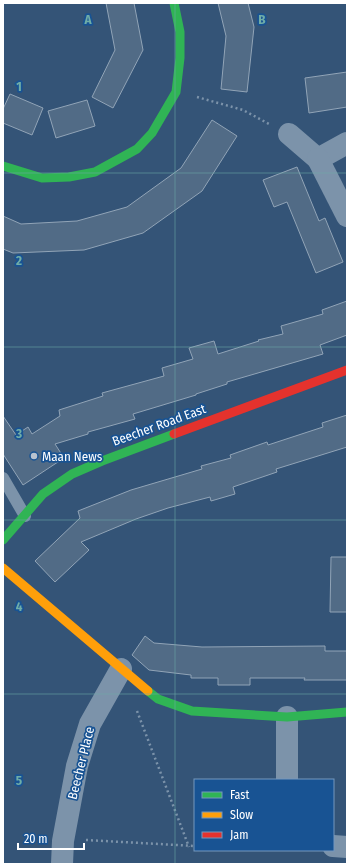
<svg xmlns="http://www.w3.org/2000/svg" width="350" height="867" viewBox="0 0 350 867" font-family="'Fira Sans Condensed',sans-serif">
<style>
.building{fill:#516b86;stroke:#91a4b7}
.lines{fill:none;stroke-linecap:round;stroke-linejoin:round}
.path{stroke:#7c93aa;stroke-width:2.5;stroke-dasharray:2 3;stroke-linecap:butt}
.lane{stroke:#7c93aa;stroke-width:12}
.street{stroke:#7c93aa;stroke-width:22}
.fast{stroke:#30b455;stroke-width:9}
.slow{stroke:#ff9f0a;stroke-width:9}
.jam{stroke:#e5322d;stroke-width:9}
.grid{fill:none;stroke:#6fada8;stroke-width:1;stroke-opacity:0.55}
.poi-dot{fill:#b8c3cf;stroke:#185393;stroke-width:1.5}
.labels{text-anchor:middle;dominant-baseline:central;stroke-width:3.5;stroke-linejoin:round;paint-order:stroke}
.street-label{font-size:13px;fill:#fff;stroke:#185393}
.poi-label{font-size:13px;fill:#fff;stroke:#185393;text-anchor:start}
.grid-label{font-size:13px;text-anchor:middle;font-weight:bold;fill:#6fada8;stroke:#185393;stroke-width:3.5;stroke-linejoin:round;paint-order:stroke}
</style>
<rect width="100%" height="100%" fill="#345477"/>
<g class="building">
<path d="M106 3H134L143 50 113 108 92 97 115 50Z"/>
<path d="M218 3H248L254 27 247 92 221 89 226 36Z"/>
<path d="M347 72V107L309 113 305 78Z"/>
<path d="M10 94 43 108 32 135 3 123V109Z"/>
<path d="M87 100 95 126 56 138 48 111Z"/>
<path d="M212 120 237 136 202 191 143 233 84 250 13 253 3 249V216L21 224 77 221 127 207 181 168Z"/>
<path d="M297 167 319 221 325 218 343 262 316 273 287 202 274 207 263 180Z"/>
<path d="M347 301V335L320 345 323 354 227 382V384L196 394V395L133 414 135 419 88 432V434L55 444 64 458 23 485 3 454V416L16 435 28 427 32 434 60 416 59 410 103 396 102 393 164 376 162 368 193 359 189 348 214 341 218 354 259 341 258 340 283 334 281 326 323 314 322 310Z"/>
<path d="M347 415V447L276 469 277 472 233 487 235 494 211 501 210 497 168 508 136 519 81 542 89 550 55 582 35 561 80 518 78 511 131 490 202 469 201 466 231 458 230 455 267 442 268 445 323 427 322 423Z"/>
<path d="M331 557H347V612H330Z"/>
<path d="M145 636 154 643 202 647 325 646V651H347V680H304L305 678H250V685H218V678H191V675L149 670 132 655Z"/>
</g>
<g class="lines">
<g class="path">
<path d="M197 97 243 110 271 125"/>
<path d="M137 711 189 847"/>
<path d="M86 840 195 846"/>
</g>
<path class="lane" d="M3 478 25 516"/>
<g class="street">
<path d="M289 134 318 159 347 143"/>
<path d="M318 159 347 216"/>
<path d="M287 717V780"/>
<path d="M333 846 347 847"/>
<path d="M62 864 63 841 77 766 90 724 121 669"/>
</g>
<g class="fast">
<path d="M3 166 42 178 69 177 95 172 137 149 152 133 176 92 180 58V32L174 3"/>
<path d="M3 540 43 494 72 474 102 461 174 434"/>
<path d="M148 691 158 699 192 711 287 717 347 712"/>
</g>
<path class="slow" d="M3 568 148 691"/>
<path class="jam" d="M174 434 347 370"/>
</g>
<path class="grid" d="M175 3V864M3 173H347M3 347H347M3 520H347M3 694H347"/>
<circle class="poi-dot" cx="34" cy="456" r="4"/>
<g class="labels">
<g class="street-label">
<text transform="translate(159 425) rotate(-20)">Beecher Road East</text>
<text transform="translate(81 763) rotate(-76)">Beecher Place</text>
</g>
<g class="poi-label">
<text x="42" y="456">Maan News</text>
</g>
</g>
<g class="grid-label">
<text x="88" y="24">A</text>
<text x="262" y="24">B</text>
<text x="19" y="91">1</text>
<text x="19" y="265">2</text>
<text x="19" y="438">3</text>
<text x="19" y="611">4</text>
<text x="19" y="785">5</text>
</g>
<rect width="350" height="867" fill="none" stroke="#ffffff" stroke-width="8"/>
<rect x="194" y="779" width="140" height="72" fill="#185393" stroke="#7498be"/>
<rect x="202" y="792" width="20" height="6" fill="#30b455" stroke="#7498be"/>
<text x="230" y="799" font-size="12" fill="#ffffff">Fast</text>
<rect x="202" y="812" width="20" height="6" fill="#ff9f0a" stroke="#7498be"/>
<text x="230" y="819" font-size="12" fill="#ffffff">Slow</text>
<rect x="202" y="832" width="20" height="6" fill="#e5322d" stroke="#7498be"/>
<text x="230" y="839" font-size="12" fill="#ffffff">Jam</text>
<path d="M18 843v6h66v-6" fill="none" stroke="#ffffff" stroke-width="2"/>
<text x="24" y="843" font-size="12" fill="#ffffff" stroke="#185393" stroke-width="3" paint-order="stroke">20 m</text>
</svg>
